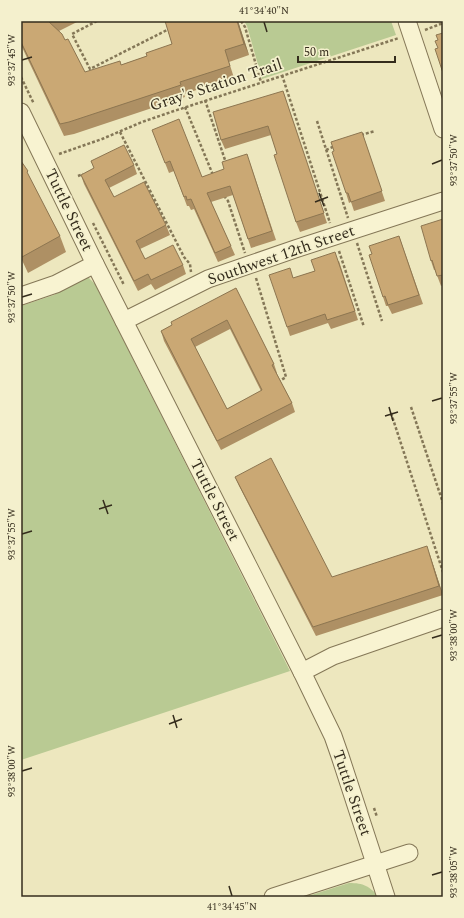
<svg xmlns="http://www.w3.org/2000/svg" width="464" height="918" viewBox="0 0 464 918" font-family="Spectral,serif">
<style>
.green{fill:#b9ca93}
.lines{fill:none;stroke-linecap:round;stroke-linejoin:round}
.minor-casing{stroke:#847757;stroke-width:19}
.path{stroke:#847757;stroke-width:2.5;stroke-dasharray:3 2;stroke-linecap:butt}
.minor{stroke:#f8f3d1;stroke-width:17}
.wall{fill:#ae9064;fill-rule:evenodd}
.shaded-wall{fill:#8d7651}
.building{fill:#caa874;stroke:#8d7651;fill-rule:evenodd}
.ticks{fill:none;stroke:#342c1c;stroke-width:1.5}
.labels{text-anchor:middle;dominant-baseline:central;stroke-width:3.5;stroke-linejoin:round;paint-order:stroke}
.street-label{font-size:16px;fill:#342c1c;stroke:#f4f0cd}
.neatline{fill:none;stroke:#342c1c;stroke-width:1.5}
.ticks-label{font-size:10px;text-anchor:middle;fill:#342c1c}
</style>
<rect width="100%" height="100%" fill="#ede7be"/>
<g class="green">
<path d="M244 21H391L396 35 262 79 247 26Z"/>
<path d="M84 277 89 278 95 284 290 671 21 760V306L54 295Z"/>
<path d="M349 883C364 883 369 886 379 897H305Z"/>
</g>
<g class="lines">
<defs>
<g id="minor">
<path d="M407 21 443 129"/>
<path d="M21 112 95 264 302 672 333 736 340 756 386 897"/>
<path d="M21 296 56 284 95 264"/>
<path d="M124 321 208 279 295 249 443 201"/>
<path d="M302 672 333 656 443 618"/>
<path d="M273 897 409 853"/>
</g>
</defs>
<use href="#minor" class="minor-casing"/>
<g class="path">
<path d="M97 21 72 34 90 69 171 28"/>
<path d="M241 21 245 27 261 82"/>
<path d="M425 30 443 23"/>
<path d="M282 75 330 223"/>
<path d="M21 77 34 104"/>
<path d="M205 100 225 160"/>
<path d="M185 107 213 175"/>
<path d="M317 121 348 218"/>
<path d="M120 132 184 257 190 264 191 272"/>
<path d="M361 135 375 131"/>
<path d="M326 150 335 146"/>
<path d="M59 154 102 139 142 122 174 111 399 38"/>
<path d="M78 176 83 174"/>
<path d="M224 196 228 201 245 253"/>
<path d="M93 223 124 285"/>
<path d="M357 243 382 321"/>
<path d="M339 251 364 327"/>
<path d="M256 278 286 377 278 382"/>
<path d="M411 407 443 503"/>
<path d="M391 413 443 572"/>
<path d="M374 808 377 817"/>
</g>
<use href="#minor" class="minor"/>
</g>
<g class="wall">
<path d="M21 21 49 22V21H79L59 31 85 72 121 65 147 56 172 44 165 21H238L249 55 229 62 234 78 184 94 185 97 74 134 64 136 21 45Z"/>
<path d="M283 91 327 223 300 232 296 222 277 154 271 135 225 149 221 140Z"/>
<path d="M152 130 202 177 250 163 276 240 251 248 233 195 211 202 231 246 235 255 218 262 194 209 191 210 189 206H187L174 171 169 173Z"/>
<path d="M365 141 385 201 354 211 351 202 349 203 346 193Z"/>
<path d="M21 161 60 236 66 252 28 273 21 258Z"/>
<path d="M91 161 134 165 137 174 109 188 114 197 166 225 170 235 140 249 145 259 183 265 186 274 155 290 151 284 138 291 84 184 81 175 94 168Z"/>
<path d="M443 219V285L441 286 435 270H434L431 261Z"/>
<path d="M399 236 423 304 392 314 388 306H386L383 297 372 254Z"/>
<path d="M339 261 358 320 331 329 328 323 290 336 287 327 294 278 315 271Z"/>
<path d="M236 288 274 364 277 373V374L292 403 295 412 221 450 164 341 161 331 172 325ZM230 329 261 391 227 409 195 347Z"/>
<path d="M235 477 332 577 430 555 443 595 316 636 239 486Z"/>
</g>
<g class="shaded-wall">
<path d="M237 21H238L249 55 244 44Z"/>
<path d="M427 546 430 555 443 595 439 586Z"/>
</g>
<g class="building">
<path d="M21 21H48L62 34 65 40 68 39 85 72 120 61 121 65 147 56 146 53 172 44 165 21H237L244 44 225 50 230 66 180 82 181 85 69 122 60 124 21 42Z"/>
<path d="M443 33V73L435 49 438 48 435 41 438 40 436 35Z"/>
<path d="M283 91 324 213 296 222 274 155 277 154 268 126 221 140 213 112Z"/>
<path d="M179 119 202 177 224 169 222 162 247 154 272 231 248 239 230 186 207 193 231 246 215 253 191 199 187 200 186 196 184 197 170 161 165 163 152 130Z"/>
<path d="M362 132 382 191 351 202 348 193H346L332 152 334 151 331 142Z"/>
<path d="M124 145 134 165 105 180 114 197 144 182 166 225 136 241 145 259 173 245 183 265 151 280 148 274 134 281 81 175 94 168 91 161Z"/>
<path d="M21 161 28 171 27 172 60 236 22 257 21 254Z"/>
<path d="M443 219V275L437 276 432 260 431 261 421 226Z"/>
<path d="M399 236 419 295 388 305 385 296 383 297 369 255 372 254 369 246Z"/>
<path d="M335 252 355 311 327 320 325 314 287 327 269 275 290 268 293 278 315 271 311 260Z"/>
<path d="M236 288 274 364 272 365 292 403 217 441 161 331 172 325 171 322ZM227 320 262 390 227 409 191 339Z"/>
<path d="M271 458 332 577 427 546 439 586 313 627 235 477Z"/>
</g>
<path class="ticks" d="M264 22 267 32M22 60 32 57M432 164 442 160M319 193 324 206M315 202 328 197M22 297 32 294M432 401 442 398M389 407 393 421M385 416 398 412M103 500 108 514M99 509 112 505M22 534 32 531M432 638 442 635M173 715 177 728M169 724 182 719M22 771 32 768M432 875 442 872M229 886 232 896"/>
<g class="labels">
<g class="street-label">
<text transform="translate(216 85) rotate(-18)">Gray's Station Trail</text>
<text transform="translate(69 210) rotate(64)">Tuttle Street</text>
<text transform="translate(281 255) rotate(-19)">Southwest 12th Street</text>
<text transform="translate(215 500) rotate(63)">Tuttle Street</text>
<text transform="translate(352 793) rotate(71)">Tuttle Street</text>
</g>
</g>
<rect width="464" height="918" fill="none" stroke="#f4f0cd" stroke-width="44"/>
<path d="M298 56v6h97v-6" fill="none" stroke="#342c1c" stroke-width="2"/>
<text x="304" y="56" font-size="12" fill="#342c1c" stroke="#f4f0cd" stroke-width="3" paint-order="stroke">50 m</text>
<rect x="22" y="22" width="420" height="874" class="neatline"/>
<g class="ticks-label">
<text x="264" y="14">41°34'40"N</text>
<text transform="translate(11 60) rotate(-90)" y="4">93°37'45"W</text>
<text transform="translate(453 160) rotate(-90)" y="4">93°37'50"W</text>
<text transform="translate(11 297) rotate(-90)" y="4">93°37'50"W</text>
<text transform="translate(453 398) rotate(-90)" y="4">93°37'55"W</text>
<text transform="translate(11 534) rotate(-90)" y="4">93°37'55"W</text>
<text transform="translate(453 635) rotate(-90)" y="4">93°38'00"W</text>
<text transform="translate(11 771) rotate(-90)" y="4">93°38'00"W</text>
<text transform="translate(453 872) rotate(-90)" y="4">93°38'05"W</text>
<text x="232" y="910">41°34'45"N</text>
</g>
</svg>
